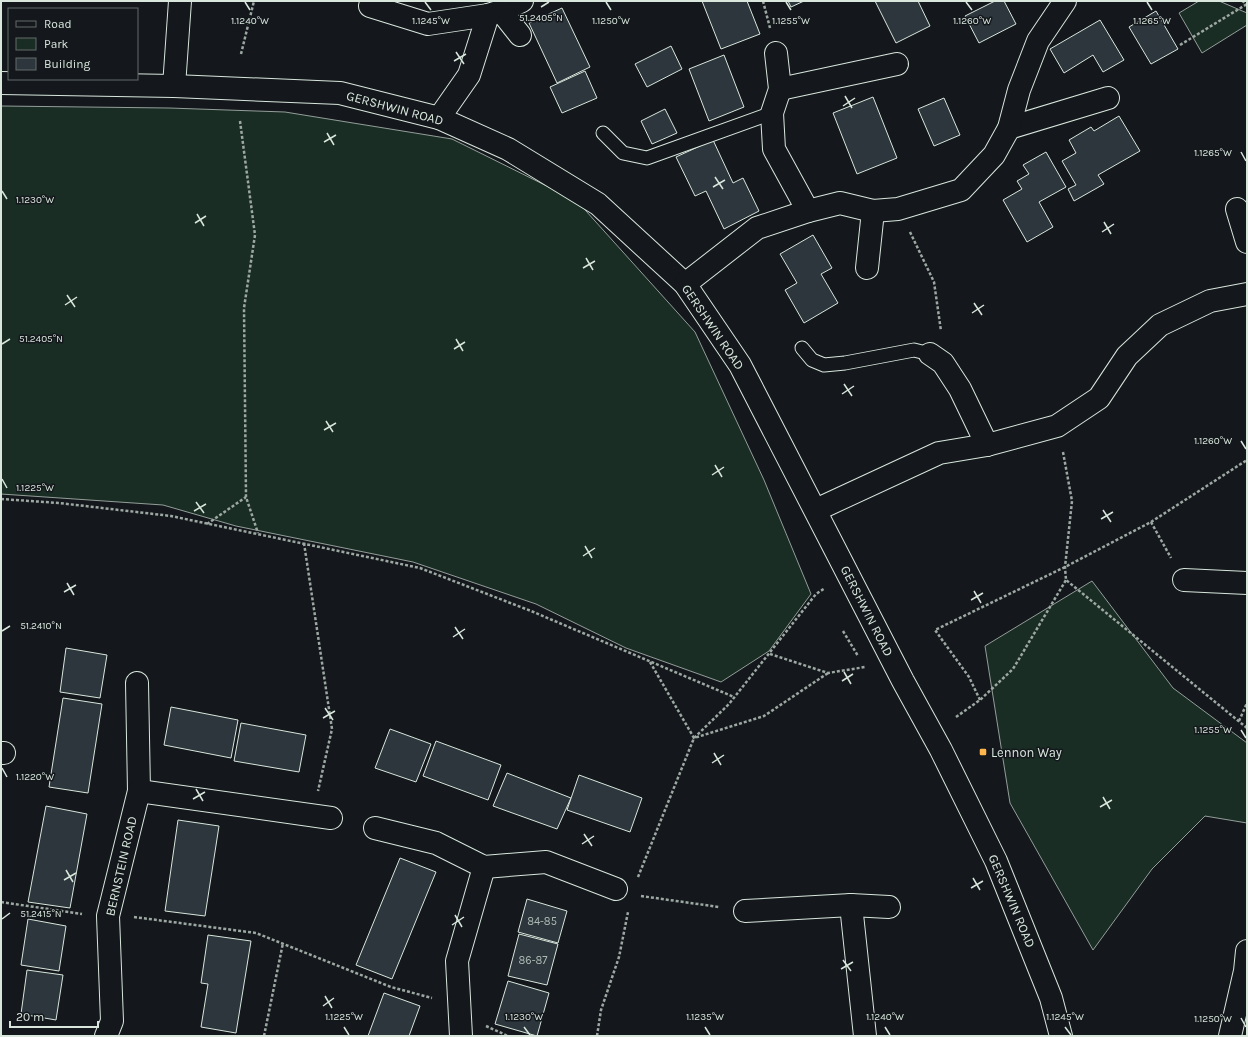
<svg xmlns="http://www.w3.org/2000/svg" width="1248" height="1037" viewBox="0 0 1248 1037" font-family="Karla,sans-serif">
<style>
.green{fill:#1a2d24;stroke:#939e99}
.building{fill:#2c363c;stroke:#d8e6dc}
.lines{fill:none;stroke-linecap:round;stroke-linejoin:round}
.lane-casing{stroke:#d8e6dc;stroke-width:15}
.street-casing{stroke:#d8e6dc;stroke-width:24}
.path{stroke:#9da8a2;stroke-width:2.5;stroke-dasharray:3 2;stroke-linecap:butt}
.lane{stroke:#14181c;stroke-width:13}
.street{stroke:#14181c;stroke-width:22}
.ticks{fill:none;stroke:#d8e6dc;stroke-width:1.5}
.poi-dot{fill:#ffb74d;stroke:#14181c;stroke-width:1.5}
.labels{text-anchor:middle;dominant-baseline:central;stroke-width:3;stroke-linejoin:round;paint-order:stroke}
.number-label{font-size:11px;fill:#adbab4}
.street-label{font-size:13px;fill:#d8e6dc;stroke:#14181c}
.poi-label{font-size:13px;fill:#d8e6dc;stroke:#14181c;text-anchor:start}
.ticks-label{font-size:10px;text-anchor:middle;fill:#d8e6dc;stroke:#14181c;stroke-width:3;stroke-linejoin:round;paint-order:stroke}
</style>
<rect width="100%" height="100%" fill="#14181c"/>
<g class="green">
<path d="M1199 1H1219L1247 13V25L1202 53 1179 13Z"/>
<path d="M1 106 169 108 285 112 452 139 577 201 695 332 764 480 811 594 769 651 721 682 626 648 536 604 413 562 236 526 163 505 1 494Z"/>
<path d="M1092 581 1173 688 1247 743V823L1205 816 1152 869 1093 950 1010 803 985 646Z"/>
</g>
<g class="building">
<path d="M702 1H747L760 34 721 49Z"/>
<path d="M788 1H804L791 7Z"/>
<path d="M875 1H918L930 26 896 43Z"/>
<path d="M995 1H1004L1016 24 979 43 965 16Z"/>
<path d="M562 8 590 67 557 83 529 23Z"/>
<path d="M1156 11 1178 49 1151 64 1129 27Z"/>
<path d="M1100 20 1124 60 1103 72 1093 55 1064 73 1050 49Z"/>
<path d="M671 46 682 69 647 87 635 64Z"/>
<path d="M724 55 744 107 709 121 689 69Z"/>
<path d="M585 71 597 98 562 113 550 87Z"/>
<path d="M873 97 897 158 857 174 833 113Z"/>
<path d="M944 98 960 135 934 146 918 109Z"/>
<path d="M665 109 677 133 652 144 641 121Z"/>
<path d="M1119 116 1140 151 1098 175 1104 184 1074 201 1068 189 1076 185 1062 161 1076 153 1069 140 1091 127 1094 131Z"/>
<path d="M713 140 733 183 743 178 759 211 724 229 706 191 695 196 676 157Z"/>
<path d="M1046 152 1066 187 1039 202 1053 227 1027 242 1003 200 1022 189 1017 181 1029 174 1023 165Z"/>
<path d="M813 235 832 268 821 274 838 303 804 323 785 290 797 283 780 254Z"/>
<path d="M66 648 107 655 100 698 60 692Z"/>
<path d="M63 698 102 704 88 793 49 787Z"/>
<path d="M171 707 238 720 231 758 164 745Z"/>
<path d="M241 723 306 735 299 772 234 761Z"/>
<path d="M390 729 431 744 416 782 375 768Z"/>
<path d="M436 741 501 765 488 800 423 776Z"/>
<path d="M507 773 571 798 557 829 493 806Z"/>
<path d="M579 775 642 798 630 832 567 810Z"/>
<path d="M46 806 87 814 70 908 28 902Z"/>
<path d="M178 820 219 826 205 916 165 911Z"/>
<path d="M400 858 436 872 392 979 356 965Z"/>
<path d="M527 899 567 911 558 943 518 932Z"/>
<path d="M28 919 66 926 59 971 21 965Z"/>
<path d="M519 934 558 944 547 985 508 976Z"/>
<path d="M208 935 251 941 236 1033 201 1027 208 984 201 983Z"/>
<path d="M27 970 63 975 56 1020 21 1014Z"/>
<path d="M508 981 549 993 537 1036 495 1024Z"/>
<path d="M384 993 420 1006 409 1036H368Z"/>
</g>
<g class="lines">
<defs>
<g id="lane">
<path d="M603 133 623 153 647 158 772 113"/>
<path d="M802 348 812 360 824 365 845 363 914 350 930 354"/>
</g>
<g id="street">
<path d="M370 6 428 24 488 15 501 11 522 1"/>
<path d="M501 11 520 35"/>
<path d="M776 53 780 89 772 113 774 149 808 211"/>
<path d="M1 83 174 86 340 93 439 118 508 149 598 204 685 284 740 365 903 681 941 750 996 861 1051 998 1061 1036"/>
<path d="M174 86 180 1"/>
<path d="M780 89 897 64"/>
<path d="M439 118 469 75 488 15"/>
<path d="M1009 128 1108 98"/>
<path d="M1237 209 1247 242"/>
<path d="M867 268 873 211"/>
<path d="M685 284 757 228 808 211 840 203 873 211 898 209 961 190 994 155 1009 128 1019 90 1038 41 1065 1"/>
<path d="M930 354 943 363 960 389 987 445"/>
<path d="M816 510 939 453 987 445 1057 426 1099 398 1127 356 1160 325 1210 301 1247 294"/>
<path d="M1184 580 1247 583"/>
<path d="M137 683 139 791"/>
<path d="M1 753H4"/>
<path d="M375 828 436 843 484 867 546 862 616 889"/>
<path d="M851 905 865 1036"/>
<path d="M745 911 851 905 889 907"/>
<path d="M106 1036 112 1021 108 916 139 791 331 818"/>
<path d="M461 1036 457 961 484 867"/>
<path d="M1230 1036 1245 971 1247 951"/>
</g>
</defs>
<use href="#lane" class="lane-casing"/>
<use href="#street" class="street-casing"/>
<g class="path">
<path d="M763 1 770 28"/>
<path d="M1242 1 1247 4"/>
<path d="M1180 45 1247 4"/>
<path d="M241 54 254 1"/>
<path d="M240 121 255 235 244 308 246 497 258 533"/>
<path d="M910 232 934 282 941 331"/>
<path d="M1063 452 1072 501 1065 567 1066 580 1247 728"/>
<path d="M1 499 59 503 171 516 420 568 531 611 734 697"/>
<path d="M1151 522 1171 558"/>
<path d="M207 524 246 497"/>
<path d="M304 543 332 729 318 791"/>
<path d="M843 631 858 656"/>
<path d="M770 654 828 673 865 667 864 666"/>
<path d="M650 662 694 738 764 716 828 673"/>
<path d="M980 700 969 677 935 630 1065 567 1151 522 1247 460"/>
<path d="M956 717 980 700 1013 669 1066 580"/>
<path d="M1239 721 1247 703"/>
<path d="M981 753 983 752"/>
<path d="M638 877 694 738 729 704 816 594 825 588"/>
<path d="M641 896 719 907"/>
<path d="M1 902 82 914"/>
<path d="M134 917 256 933 391 987 432 998"/>
<path d="M486 1026 508 1036"/>
<path d="M264 1036 283 943"/>
<path d="M597 1036 601 1010 619 957 628 912"/>
</g>
<use href="#lane" class="lane"/>
<use href="#street" class="street"/>
</g>
<path class="ticks" d="M245 2 250 10M425 2 431 10M606 2 611 10M786 2 791 10M966 2 972 10M1147 2 1152 10M541 7 549 2M456 52 464 64M454 61 466 54M845 96 852 108M843 106 855 98M327 133 334 145M324 142 336 135M1241 152 1246 161M715 177 723 189M713 187 725 180M2 191 7 199M197 214 204 226M1104 222 1111 234M195 223 206 216M1102 232 1114 224M586 258 593 270M583 268 595 261M67 295 75 307M974 303 982 315M65 305 77 297M972 313 984 305M456 339 463 351M2 344 10 339M454 349 465 342M844 384 852 396M842 394 854 386M326 421 333 432M324 430 336 423M1241 441 1246 449M715 465 722 477M712 475 724 467M2 479 7 488M196 502 204 513M1103 510 1111 522M194 511 206 504M1101 519 1113 512M585 546 592 558M583 556 595 548M67 583 74 595M974 591 981 603M64 592 76 585M971 600 983 593M455 627 463 639M2 631 10 626M453 637 465 629M844 672 851 684M842 681 853 674M325 708 333 720M323 718 335 711M1241 730 1246 738M714 753 721 765M712 763 724 755M2 768 7 777M196 789 203 801M1103 797 1110 809M193 799 205 792M1100 807 1112 800M584 834 592 846M582 844 594 836M66 870 73 882M973 878 980 890M64 880 76 873M971 888 983 881M455 915 462 927M2 919 10 913M452 925 464 917M843 960 851 971M841 969 853 962M325 996 332 1008M323 1006 334 998M1241 1018 1246 1027M344 1027 349 1035M524 1027 530 1035M705 1027 710 1035M885 1027 890 1035M1065 1027 1071 1035"/>
<rect class="poi-dot" x="979" y="748" width="8" height="8" rx="2"/>
<g class="labels">
<g class="number-label">
<text x="542" y="921">84-85</text>
<text x="533" y="960">86-87</text>
</g>
<g class="street-label">
<text transform="translate(395 108) rotate(15)">GERSHWIN ROAD</text>
<text transform="translate(713 327) rotate(56)">GERSHWIN ROAD</text>
<text transform="translate(867 611) rotate(63)">GERSHWIN ROAD</text>
<text transform="translate(121 866) rotate(-77)">BERNSTEIN ROAD</text>
<text transform="translate(1012 901) rotate(67)">GERSHWIN ROAD</text>
</g>
<g class="poi-label">
<text x="991" y="752">Lennon Way</text>
</g>
</g>
<g class="ticks-label">
<text x="541" y="21">51.2405°N</text>
<text x="250" y="24">1.1240°W</text>
<text x="431" y="24">1.1245°W</text>
<text x="611" y="24">1.1250°W</text>
<text x="791" y="24">1.1255°W</text>
<text x="972" y="24">1.1260°W</text>
<text x="1152" y="24">1.1265°W</text>
<text x="1213" y="156">1.1265°W</text>
<text x="35" y="203">1.1230°W</text>
<text x="41" y="342">51.2405°N</text>
<text x="1213" y="444">1.1260°W</text>
<text x="35" y="491">1.1225°W</text>
<text x="41" y="629">51.2410°N</text>
<text x="1213" y="733">1.1255°W</text>
<text x="35" y="780">1.1220°W</text>
<text x="41" y="917">51.2415°N</text>
<text x="344" y="1020">1.1225°W</text>
<text x="524" y="1020">1.1230°W</text>
<text x="705" y="1020">1.1235°W</text>
<text x="885" y="1020">1.1240°W</text>
<text x="1065" y="1020">1.1245°W</text>
<text x="1213" y="1022">1.1250°W</text>
</g>
<rect width="1248" height="1037" fill="none" stroke="#d8e6dc" stroke-width="4"/>
<rect x="8" y="8" width="130" height="72" fill="#14181c" stroke="#626a69"/>
<rect x="16" y="21" width="20" height="6" fill="#14181c" stroke="#626a69"/>
<text x="44" y="28" font-size="12" fill="#d8e6dc">Road</text>
<rect x="16" y="38" width="20" height="12" fill="#1a2d24" stroke="#626a69"/>
<text x="44" y="48" font-size="12" fill="#d8e6dc">Park</text>
<rect x="16" y="58" width="20" height="12" fill="#2c363c" stroke="#626a69"/>
<text x="44" y="68" font-size="12" fill="#d8e6dc">Building</text>
<path d="M10 1021v6h88v-6" fill="none" stroke="#d8e6dc" stroke-width="2"/>
<text x="16" y="1021" font-size="12" fill="#d8e6dc" stroke="#14181c" stroke-width="3" paint-order="stroke">20 m</text>
</svg>
